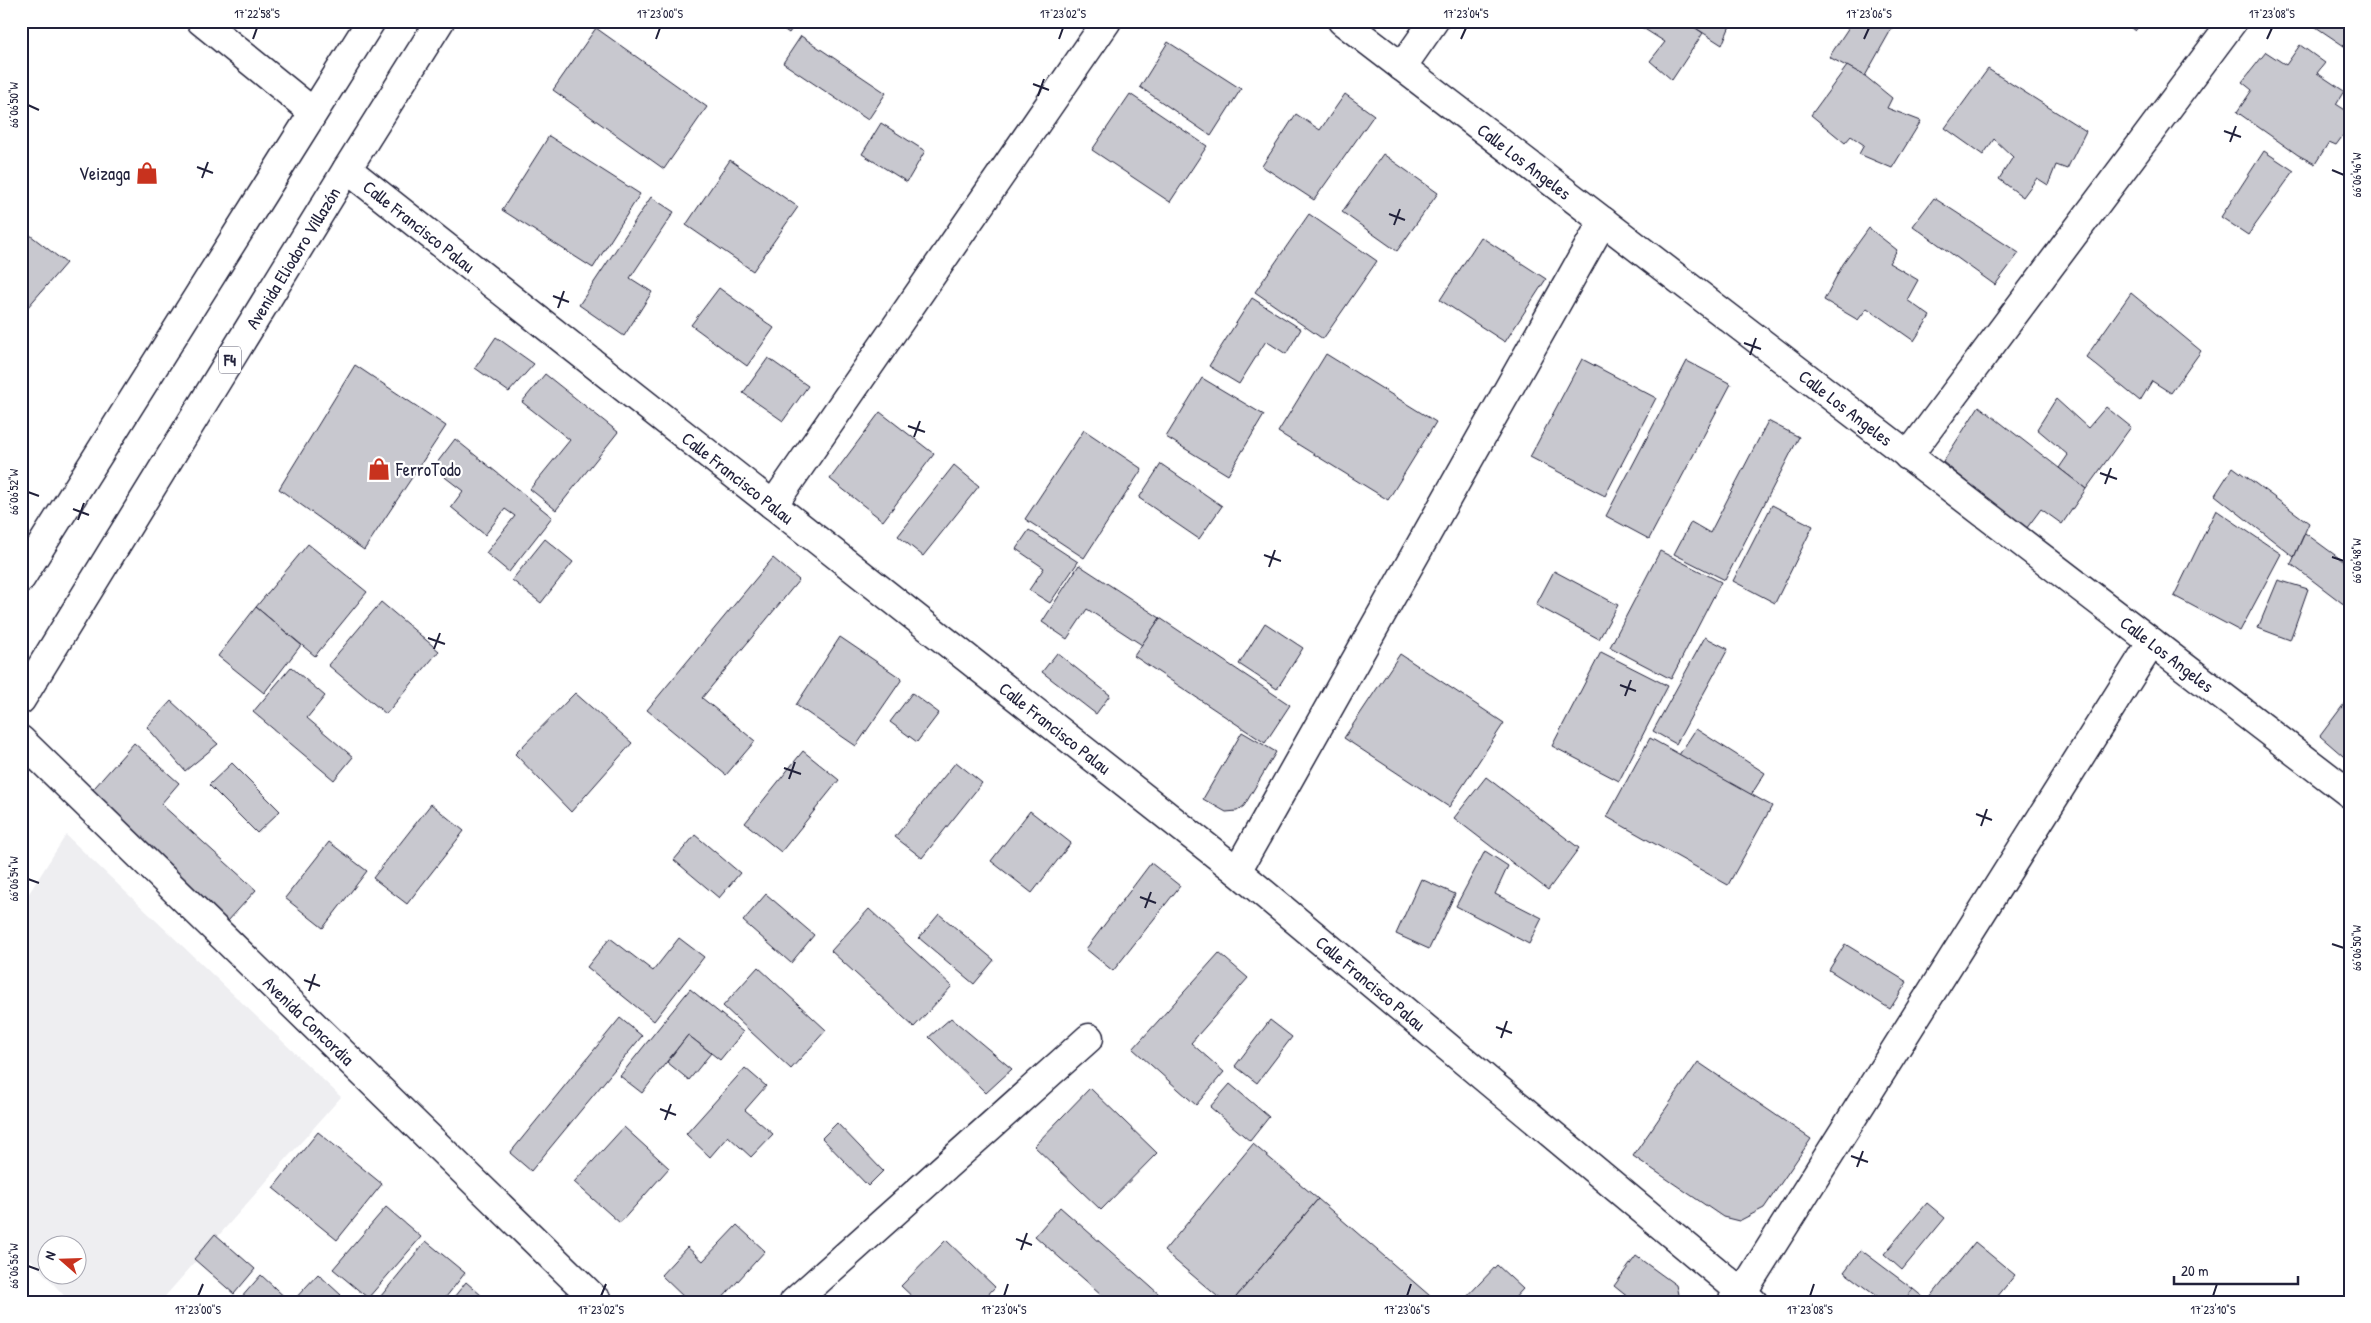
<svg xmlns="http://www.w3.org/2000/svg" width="2371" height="1323" viewBox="0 0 2371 1323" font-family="'Patrick Hand',sans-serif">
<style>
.built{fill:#eeeef1;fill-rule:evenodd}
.building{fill:#c8c8cf;stroke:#22223b}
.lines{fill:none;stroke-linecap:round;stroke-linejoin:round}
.minor-casing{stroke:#22223b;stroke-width:31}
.highway-casing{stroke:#22223b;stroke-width:31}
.minor{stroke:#fff;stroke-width:28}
.highway{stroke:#fff;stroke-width:28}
.ticks{fill:none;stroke:#22223b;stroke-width:2}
.labels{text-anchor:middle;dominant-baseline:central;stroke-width:4.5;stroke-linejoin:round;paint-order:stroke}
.shield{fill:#fff;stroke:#646476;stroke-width:1}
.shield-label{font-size:16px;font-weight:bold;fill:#22223b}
.street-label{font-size:18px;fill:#22223b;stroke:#fff}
.poi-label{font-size:18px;fill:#22223b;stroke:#fff;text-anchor:end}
.neatline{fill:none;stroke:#22223b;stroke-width:2}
.ticks-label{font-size:12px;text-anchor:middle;fill:#22223b}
</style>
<rect width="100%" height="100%" fill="#fff"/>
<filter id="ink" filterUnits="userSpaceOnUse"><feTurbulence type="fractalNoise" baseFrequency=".02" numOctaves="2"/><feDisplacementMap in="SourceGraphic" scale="10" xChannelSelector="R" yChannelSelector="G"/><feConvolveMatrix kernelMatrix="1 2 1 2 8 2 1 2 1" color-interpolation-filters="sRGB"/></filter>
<g filter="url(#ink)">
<path class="built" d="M66 835 341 1097 160 1302H70L21 1249V906ZM48 1246H78V1276H48Z"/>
<g class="building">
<path d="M772 21H797L789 33Z"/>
<path d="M1636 21H1685L1703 33 1672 80 1650 61 1665 42 1635 23Z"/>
<path d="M1685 21H1732L1722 45Z"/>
<path d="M1853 21H1896L1865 76 1829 57Z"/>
<path d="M2122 21H2143L2135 31Z"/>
<path d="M2307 21H2350V50Z"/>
<path d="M596 28 707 107 664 169 553 90Z"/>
<path d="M801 36 886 93 868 120 783 63Z"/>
<path d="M1168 42 1241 89 1211 136 1140 87Z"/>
<path d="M2300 45 2325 63 2317 73 2344 91 2336 104 2350 113V126L2336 145 2329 142 2315 164 2298 155 2237 112 2252 90 2242 82 2266 52 2286 65Z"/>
<path d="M1847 66 1865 76 1892 98 1887 108 1921 121 1892 168 1859 154 1864 145 1851 136 1845 143 1811 115Z"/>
<path d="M1988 69 2086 131 2067 169 2056 165 2048 185 2037 178 2023 197 1999 179 2013 157 1994 139 1983 155 1945 128Z"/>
<path d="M1130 94 1207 146 1170 202 1092 150Z"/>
<path d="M1345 94 1374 115 1314 200 1262 166 1296 114 1320 130Z"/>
<path d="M881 123 925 151 907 182 862 154Z"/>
<path d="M549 136 640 194 593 268 502 210Z"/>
<path d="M2264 151 2294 171 2248 235 2221 217Z"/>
<path d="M1383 154 1438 193 1397 251 1342 212Z"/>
<path d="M730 160 798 207 753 271 686 225Z"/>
<path d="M651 197 674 212 630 278 652 292 624 336 579 305Z"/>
<path d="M1934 198 2019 253 1995 285 1913 226Z"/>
<path d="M1309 214 1377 261 1323 339 1255 292Z"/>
<path d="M21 228 66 263 21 315Z"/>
<path d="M1869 228 1897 250 1889 263 1918 280 1907 300 1930 316 1914 341 1867 308 1858 320 1824 300 1843 264Z"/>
<path d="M1481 237 1546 279 1505 342 1440 300Z"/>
<path d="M719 288 774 328 747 366 691 325Z"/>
<path d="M2131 293 2201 351 2171 393 2152 381 2140 401 2086 357Z"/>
<path d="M1252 298 1301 329 1286 354 1266 341 1239 384 1209 366Z"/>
<path d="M496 337 534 364 509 392 475 368Z"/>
<path d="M1326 354 1436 422 1388 500 1278 432Z"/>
<path d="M768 358 808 386 783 421 743 393Z"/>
<path d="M1582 359 1656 398 1605 496 1530 457Z"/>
<path d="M1687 361 1731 384 1649 539 1606 516Z"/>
<path d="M355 365 446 426 364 550 279 489Z"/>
<path d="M545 374 618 432 556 510 530 489 570 440 522 402Z"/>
<path d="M1202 378 1264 415 1228 475 1166 437Z"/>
<path d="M2056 399 2088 428 2106 407 2131 427 2086 489 2059 468 2068 455 2037 429Z"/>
<path d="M1979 406 2086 489 2062 524 2041 509 2026 529 1943 462Z"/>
<path d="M880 412 934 454 883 521 830 479Z"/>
<path d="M1768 421 1799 437 1725 580 1674 554 1691 522 1710 533Z"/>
<path d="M1084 430 1142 469 1084 558 1025 519Z"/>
<path d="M455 439 552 517 509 572 486 553 515 516 505 509 485 535 451 507 463 491 433 468Z"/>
<path d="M1161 464 1222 506 1199 539 1139 498Z"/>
<path d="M954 465 979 486 923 556 898 536Z"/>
<path d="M2233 467 2309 523 2294 557 2215 495Z"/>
<path d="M1772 505 1813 526 1775 603 1733 581Z"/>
<path d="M2216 510 2281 554 2240 631 2174 596Z"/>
<path d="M1029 530 1078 562 1050 603 1029 590 1044 568 1016 549Z"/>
<path d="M2305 533 2350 566V609L2291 564Z"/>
<path d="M545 539 573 562 541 603 512 580Z"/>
<path d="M308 544 367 592 315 656 256 607Z"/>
<path d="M1660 551 1721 582 1671 679 1610 647Z"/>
<path d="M773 558 799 580 702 698 755 741 726 775 647 710Z"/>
<path d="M1079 565 1160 618 1142 645 1087 609 1067 639 1042 622Z"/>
<path d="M1554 571 1618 605 1599 639 1536 605Z"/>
<path d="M2278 580 2308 589 2290 640 2258 628Z"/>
<path d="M381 602 439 651 386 714 328 665Z"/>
<path d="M256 607 301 645 264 693 218 656Z"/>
<path d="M1160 618 1290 705 1265 743 1134 656Z"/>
<path d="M1265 623 1303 648 1277 689 1239 664Z"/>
<path d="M840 637 902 679 856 746 796 705Z"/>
<path d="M1705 637 1728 649 1676 744 1653 731Z"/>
<path d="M1601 652 1668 686 1619 781 1552 746Z"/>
<path d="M1057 653 1110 695 1096 714 1042 672Z"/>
<path d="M1400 654 1504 723 1449 807 1344 738Z"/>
<path d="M291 667 325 696 307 718 353 757 334 780 253 712Z"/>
<path d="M575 693 632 743 571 812 515 754Z"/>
<path d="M912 693 939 713 917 742 890 722Z"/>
<path d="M2350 696V762L2320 736Z"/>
<path d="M171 701 218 744 185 771 147 727Z"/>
<path d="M1696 729 1765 773 1751 795 1679 755Z"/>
<path d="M1242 732 1276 752 1244 806 1237 811 1226 812 1203 799Z"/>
<path d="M1650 738 1772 806 1728 885 1607 817Z"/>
<path d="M134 743 179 783 161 804 256 890 228 921 88 795Z"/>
<path d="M803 751 839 780 781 852 745 823Z"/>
<path d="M956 762 982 783 922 858 895 837Z"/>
<path d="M232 763 280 811 257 833 209 785Z"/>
<path d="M1486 777 1579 848 1548 890 1454 818Z"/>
<path d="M431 804 464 831 407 904 373 878Z"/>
<path d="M1030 811 1071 843 1032 893 991 861Z"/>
<path d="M695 835 740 873 719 898 674 860Z"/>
<path d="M329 842 367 871 323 928 285 898Z"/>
<path d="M1485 851 1508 866 1495 894 1542 918 1529 944 1456 906Z"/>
<path d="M1151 863 1180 886 1113 971 1086 949Z"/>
<path d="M1421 879 1455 894 1429 949 1396 934Z"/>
<path d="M766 894 814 935 791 963 743 921Z"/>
<path d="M869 909 952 986 914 1027 831 951Z"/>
<path d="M939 914 994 960 974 984 919 938Z"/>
<path d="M610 938 653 971 679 938 704 957 654 1021 587 967Z"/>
<path d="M1845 944 1907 982 1890 1009 1829 970Z"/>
<path d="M1219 953 1248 978 1191 1043 1224 1072 1196 1105 1133 1049Z"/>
<path d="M758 967 826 1030 791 1069 723 1006Z"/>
<path d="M690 989 743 1032 720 1060 688 1035 642 1093 620 1076Z"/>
<path d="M620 1018 642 1036 531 1171 510 1153Z"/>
<path d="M951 1018 1012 1069 986 1093 929 1037Z"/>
<path d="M1270 1020 1292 1037 1257 1083 1235 1066Z"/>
<path d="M688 1035 711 1053 689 1080 667 1062Z"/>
<path d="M1698 1062 1811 1139 1764 1208 1739 1221 1723 1217 1633 1156Z"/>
<path d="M745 1068 766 1086 745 1110 773 1134 751 1157 728 1136 710 1157 686 1134Z"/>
<path d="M1230 1084 1269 1117 1250 1141 1210 1107Z"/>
<path d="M1090 1088 1157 1153 1101 1210 1034 1146Z"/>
<path d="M837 1123 883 1171 868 1186 822 1138Z"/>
<path d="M624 1127 669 1168 620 1223 574 1182Z"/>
<path d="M318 1132 382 1184 337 1240 273 1188Z"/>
<path d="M1253 1144 1318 1199 1232 1302H1224L1164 1251Z"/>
<path d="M1318 1199 1437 1302H1232Z"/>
<path d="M1927 1203 1945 1218 1902 1270 1884 1254Z"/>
<path d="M386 1207 421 1237 368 1298 333 1269Z"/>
<path d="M1060 1207 1168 1302H1110L1035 1236Z"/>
<path d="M737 1225 765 1251 719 1302H689L661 1275 687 1247 703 1261Z"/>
<path d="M215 1234 255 1269 234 1294 194 1259Z"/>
<path d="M946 1240 995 1287 981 1302H918L901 1286Z"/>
<path d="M426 1241 465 1273 442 1302H376Z"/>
<path d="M1975 1242 2015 1275 1993 1302H1932L1929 1299Z"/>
<path d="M1861 1250 1913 1289 1903 1302H1884L1844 1272Z"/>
<path d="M1636 1256 1676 1285 1679 1299 1676 1302H1634L1614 1286Z"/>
<path d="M1497 1265 1523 1289 1511 1302H1462Z"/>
<path d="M318 1274 341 1295 335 1302H292Z"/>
<path d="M261 1275 290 1302H242L240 1299Z"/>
<path d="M466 1282 489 1302H450Z"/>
<path d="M1913 1289 1929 1302H1903Z"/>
</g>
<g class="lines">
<defs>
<g id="minor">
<path d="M201 21 313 112"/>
<path id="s1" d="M1342 21 2350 794"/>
<path d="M1402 67 1434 21"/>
<path id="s2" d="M347 169 1237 871 1753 1302"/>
<path d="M1908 456 2233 21"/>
<path d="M773 505 1107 21"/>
<path id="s3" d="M21 740 598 1302"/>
<path d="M1237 871 1603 221"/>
<path d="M794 1302 1089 1038"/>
<path d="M1732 1302 1742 1293 2152 642"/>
</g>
<g id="highway">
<path d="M21 578 371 21"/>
<path id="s4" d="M21 700 347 169 440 21"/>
</g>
</defs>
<use href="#minor" class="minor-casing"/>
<use href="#highway" class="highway-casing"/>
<use href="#minor" class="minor"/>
<use href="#highway" class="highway"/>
</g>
</g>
<path class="ticks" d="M253 39 257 28M656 39 660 28M1059 39 1063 28M1461 39 1466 28M1864 39 1869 28M2267 39 2272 28M1033 84 1049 90M1038 96 1044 79M28 105 39 110M2224 131 2241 137M2230 142 2236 126M197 167 213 173M2332 170 2344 175M202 178 208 162M1389 214 1405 220M1394 225 1400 209M553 296 569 302M558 308 564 291M1744 343 1761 349M1750 355 1756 338M908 426 925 432M914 437 920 421M2100 473 2117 479M2105 484 2111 468M28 492 39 496M73 509 89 515M78 520 84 503M1264 555 1281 561M2332 557 2344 561M1269 567 1275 550M428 638 445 644M434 649 440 633M1620 685 1636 691M1625 696 1631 680M784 768 801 774M789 779 795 762M1976 814 1992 820M1981 826 1987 809M28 879 39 883M1140 897 1156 903M1145 908 1151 892M2332 944 2344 948M304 980 320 986M309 991 315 974M1496 1027 1512 1033M1501 1038 1507 1021M660 1109 676 1115M665 1120 671 1104M1851 1156 1868 1162M1857 1167 1863 1151M1016 1239 1032 1245M1021 1250 1027 1233M28 1266 39 1270M198 1296 203 1284M601 1296 606 1284M1004 1296 1008 1284M1407 1296 1411 1284M1810 1296 1814 1284M2213 1296 2217 1284"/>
<defs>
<symbol id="shop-bare" viewBox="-9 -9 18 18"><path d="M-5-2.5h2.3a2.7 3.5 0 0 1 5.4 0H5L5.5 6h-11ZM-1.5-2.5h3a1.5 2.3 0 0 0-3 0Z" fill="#c8321e" stroke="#fff" stroke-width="2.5" paint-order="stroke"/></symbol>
</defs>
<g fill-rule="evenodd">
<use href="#shop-bare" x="131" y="157" width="32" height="32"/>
<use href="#shop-bare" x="363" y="453" width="32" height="32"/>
</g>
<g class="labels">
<rect class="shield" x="219" y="346.5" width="22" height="27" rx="4"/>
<g class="shield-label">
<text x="230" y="360">F4</text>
</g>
<g class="street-label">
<text stroke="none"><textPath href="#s1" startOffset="230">Calle Los Angeles</textPath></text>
<text stroke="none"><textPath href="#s2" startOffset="92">Calle Francisco Palau</textPath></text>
<text stroke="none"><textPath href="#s4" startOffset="519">Avenida Eliodoro Villazón</textPath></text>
<text stroke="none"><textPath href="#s1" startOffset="635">Calle Los Angeles</textPath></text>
<text stroke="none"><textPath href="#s2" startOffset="498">Calle Francisco Palau</textPath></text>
<text stroke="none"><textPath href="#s1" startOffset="1040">Calle Los Angeles</textPath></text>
<text stroke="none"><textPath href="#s2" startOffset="902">Calle Francisco Palau</textPath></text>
<text stroke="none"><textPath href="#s2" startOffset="1308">Calle Francisco Palau</textPath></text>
<text stroke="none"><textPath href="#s3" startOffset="402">Avenida Concordia</textPath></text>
</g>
<g class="poi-label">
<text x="130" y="173">Veizaga</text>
<text x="396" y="469" text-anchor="start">FerroTodo</text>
</g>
</g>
<rect width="2371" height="1323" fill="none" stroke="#fff" stroke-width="55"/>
<g transform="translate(62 1260) rotate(290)"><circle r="24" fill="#ffffff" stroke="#a7a7b1"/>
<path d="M0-4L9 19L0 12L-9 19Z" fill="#c8321e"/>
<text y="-8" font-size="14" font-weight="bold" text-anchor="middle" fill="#22223b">N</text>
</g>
<path d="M2174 1276v8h124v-8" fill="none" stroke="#22223b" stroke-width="2.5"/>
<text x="2181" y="1276" font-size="15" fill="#22223b" stroke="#ffffff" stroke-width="4" paint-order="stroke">20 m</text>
<rect x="28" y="28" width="2316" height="1268" class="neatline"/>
<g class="ticks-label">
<text x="257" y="18">17°22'58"S</text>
<text x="660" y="18">17°23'00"S</text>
<text x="1063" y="18">17°23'02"S</text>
<text x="1466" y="18">17°23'04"S</text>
<text x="1869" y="18">17°23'06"S</text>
<text x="2272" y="18">17°23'08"S</text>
<text transform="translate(14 105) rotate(-90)" y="4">66°06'50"W</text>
<text transform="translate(2357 175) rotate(-90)" y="4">66°06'46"W</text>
<text transform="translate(14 492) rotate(-90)" y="4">66°06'52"W</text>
<text transform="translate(2357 561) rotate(-90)" y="4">66°06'48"W</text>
<text transform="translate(14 879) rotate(-90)" y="4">66°06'54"W</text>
<text transform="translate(2357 948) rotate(-90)" y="4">66°06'50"W</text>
<text transform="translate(14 1266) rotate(-90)" y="4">66°06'56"W</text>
<text x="198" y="1314">17°23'00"S</text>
<text x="601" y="1314">17°23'02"S</text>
<text x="1004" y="1314">17°23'04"S</text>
<text x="1407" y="1314">17°23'06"S</text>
<text x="1810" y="1314">17°23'08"S</text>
<text x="2213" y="1314">17°23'10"S</text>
</g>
</svg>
